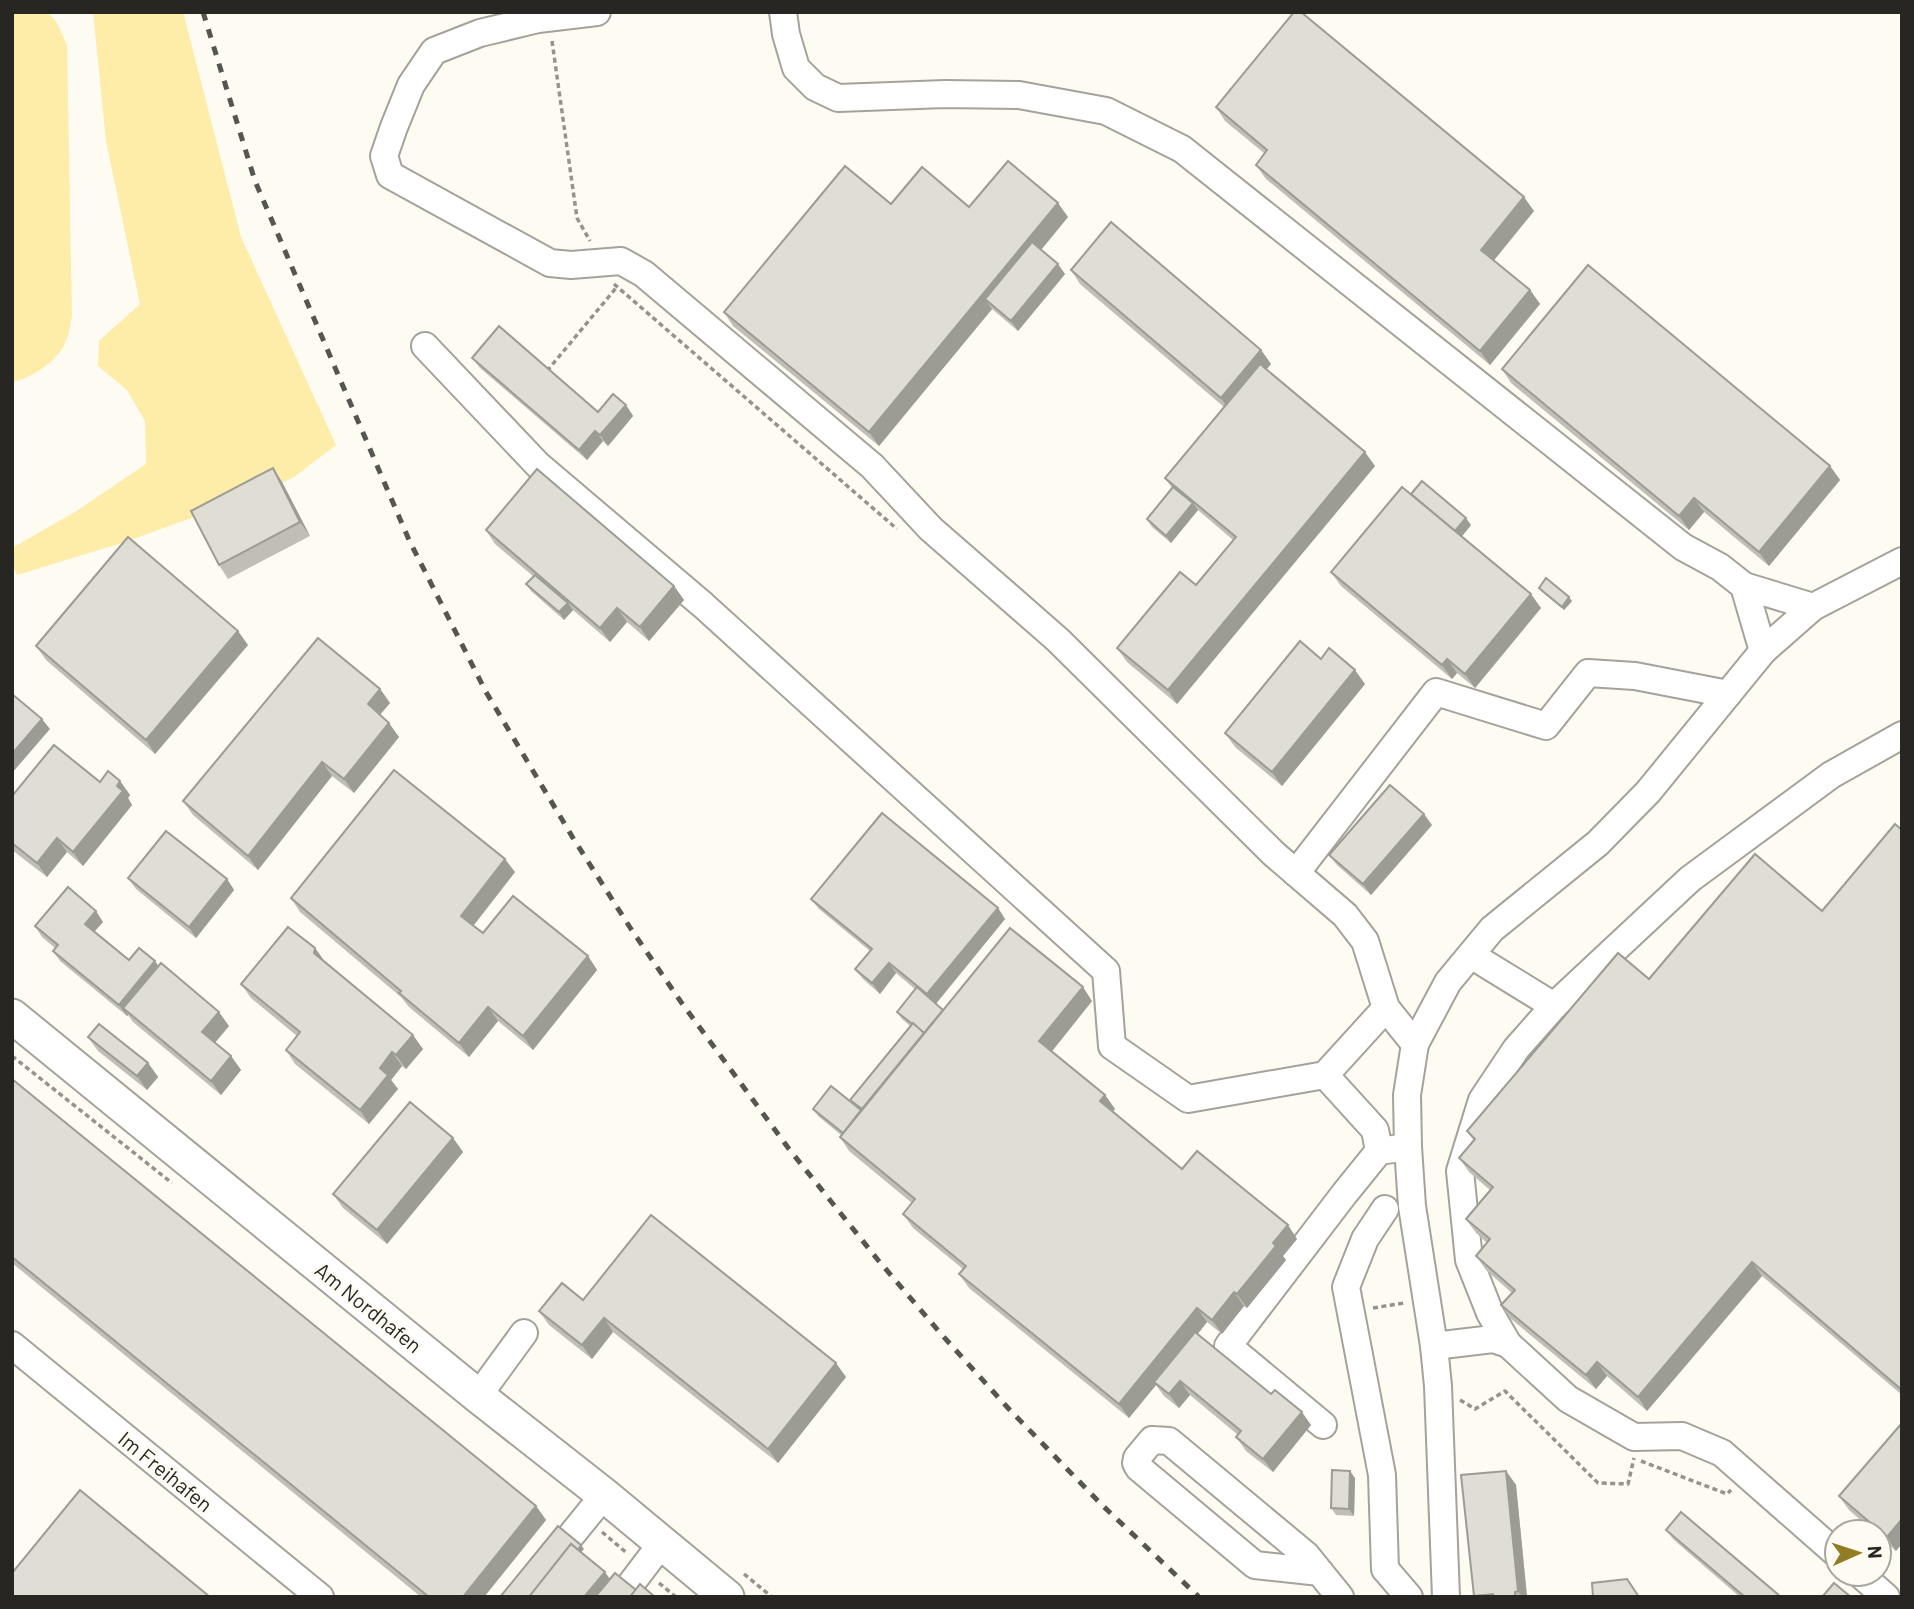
<svg xmlns="http://www.w3.org/2000/svg" width="1914" height="1609" viewBox="0 0 1914 1609" font-family="Barlow,sans-serif">
<style>
.green{fill:#feeda8}
.lines{fill:none;stroke-linecap:round;stroke-linejoin:round}
.minor-casing{stroke:#a4a29a;stroke-width:30}
.major-casing{stroke:#a4a29a;stroke-width:37}
.path{stroke:#94938d;stroke-width:3.5;stroke-dasharray:5 3.5;stroke-linecap:butt}
.minor{stroke:#fff;stroke-width:26}
.major{stroke:#fff;stroke-width:33}
.rail{stroke:#565550;stroke-width:5;stroke-dasharray:9 9;stroke-linecap:butt}
.wall{fill:#c0beb6}
.shaded-wall{fill:#9c9b94}
.building{fill:#dfddd4;stroke:#9c9b94;stroke-width:2}
.labels{text-anchor:middle;dominant-baseline:central;stroke-width:5;stroke-linejoin:round;paint-order:stroke}
.street-label{font-size:21px;fill:#272623;stroke:#fdfbf2}
</style>
<rect width="100%" height="100%" fill="#fdfbf2"/>
<g class="green">
<path d="M12 12H47L56 21 67 45 72 316C70 325 69 335 65 343 58 361 30 379 12 382Z"/>
<path d="M93 12H183L241 237 336 445 294 477 263 492 125 542 17 575 12 564V548L75 512 146 464 145 421 127 390 98 366 99 341 140 304 106 141Z"/>
</g>
<g class="lines">
<defs>
<g id="minor">
<path d="M597 12 538 19 480 33 434 51 411 85 394 127 384 156 390 175 550 263 571 265 621 261 644 274 872 466 931 529 1058 640 1274 854 1345 915 1365 941 1386 1008 1415 1044"/>
<path d="M783 12 786 34 796 68 815 87 838 98 945 94 1019 95 1106 111 1182 149 1683 547 1720 567 1744 586 1763 651"/>
<path d="M425 346 538 465 703 605 1106 971 1112 1046 1188 1099 1325 1075 1386 1008"/>
<path d="M1744 586 1813 607"/>
<path d="M1296 873 1436 692 1546 726 1588 673 1635 676 1728 694"/>
<path d="M1471 955 1554 1006 1690 879 1831 775 1902 735"/>
<path d="M1554 1006 1516 1049 1482 1100 1460 1171 1469 1260 1490 1313 1508 1344 1568 1399 1634 1437 1682 1436 1722 1453 1837 1554"/>
<path d="M1325 1075 1375 1130 1379 1151"/>
<path d="M1385 1209 1365 1239 1346 1287 1382 1475 1385 1569 1409 1597"/>
<path d="M12 1345 320 1597"/>
<path d="M1434 1346 1493 1339 1508 1344"/>
<path d="M478 1396 524 1333"/>
<path d="M1323 1425 1228 1346 1345 1193 1379 1151 1408 1147"/>
<path d="M1320 1572 1255 1565 1139 1468 1136 1463 1137 1458 1152 1440 1169 1441 1306 1555 1340 1597"/>
<path d="M1860 1574 1886 1597"/>
<path d="M521 1597 604 1495"/>
<path d="M621 1597 662 1543"/>
<path d="M1446 1597 1438 1386 1434 1346 1412 1206 1408 1147 1407 1095 1415 1044 1448 982 1492 929 1598 843 1648 792 1763 651 1813 607 1902 561"/>
</g>
<path id="major" d="M12 1016 478 1396 604 1495 727 1597"/>
</defs>
<use href="#minor" class="minor-casing"/>
<use href="#major" class="major-casing"/>
<g class="path">
<path d="M552 41 577 218 590 241"/>
<path d="M614 284 897 529"/>
<path d="M547 371 616 288"/>
<path d="M12 1056 172 1183"/>
<path d="M1373 1308 1404 1303"/>
<path d="M1460 1400 1475 1409 1505 1391 1598 1483 1628 1484 1634 1458"/>
<path d="M1641 1461 1727 1494 1731 1490"/>
<path d="M602 1532 628 1554"/>
<path d="M744 1574 772 1597"/>
<path d="M659 1583 676 1597"/>
</g>
<use href="#minor" class="minor"/>
<use href="#major" class="major"/>
<path class="rail" d="M203 12 255 181 409 540 486 692 573 838 631 929 681 1002 789 1149 878 1260 942 1335 1008 1408 1102 1505 1199 1597"/>
</g>
<g class="wall">
<path d="M1216 107 1534 211 1494 260 1530 290 1540 304 1490 365 1266 179 1256 165 1264 153 1225 121Z"/>
<path d="M891 204 969 207 1068 217 1041 250 1065 274 1018 331 992 309 879 446 733 326 724 312Z"/>
<path d="M1071 270 1261 350 1271 364 1267 369 1375 466 1177 704 1127 662 1117 648 1196 585 1233 540 1198 510 1171 543 1152 527 1147 519 1172 488 1165 478 1224 407 1080 284Z"/>
<path d="M472 358 598 412 626 405 633 416 608 446 603 441 587 460 480 368Z"/>
<path d="M1502 369 1830 466 1840 480 1769 566 1704 512 1689 530 1511 383Z"/>
<path d="M273 468 282 482 310 536 228 579 219 565Z"/>
<path d="M1411 494 1471 525 1462 536 1541 608 1475 688 1457 673 1452 679 1341 586 1331 572Z"/>
<path d="M486 530 674 586 684 600 649 641 627 622 610 642 573 610 564 620 531 591 526 584 533 576 495 544Z"/>
<path d="M1539 588 1572 601 1564 610 1541 591Z"/>
<path d="M248 645 155 754 46 660 36 646Z"/>
<path d="M1365 684 1282 786 1235 747 1225 733Z"/>
<path d="M380 689 390 703 380 715 399 737 354 793 332 776 258 870 193 815 183 801Z"/>
<path d="M120 781 130 795 128 798 132 805 83 866 67 852 47 877 12 850V796L100 782Z"/>
<path d="M1432 825 1371 895 1337 865 1329 855Z"/>
<path d="M1902 830V1395L1762 1276 1647 1411 1607 1376 1596 1389 1511 1319 1501 1305 1512 1293 1486 1270 1476 1256 1487 1243 1476 1233 1466 1219 1490 1190 1469 1172 1459 1158 1474 1141 1467 1131 1649 979 1822 911Z"/>
<path d="M515 872 473 926 483 933 588 956 597 970 533 1050 498 1021 469 1057 409 1007 401 997 300 912 291 898Z"/>
<path d="M128 878 227 879 234 890 196 938 136 889Z"/>
<path d="M811 899 998 908 1005 919 936 1003 943 1010 1092 1001 1052 1051 1105 1095 1115 1109 1112 1112 1182 1169 1297 1239 1283 1256 1286 1260 1247 1308 1244 1306 1222 1334 1207 1322 1198 1334 1271 1394 1311 1425 1273 1472 1246 1451 1236 1437 1238 1435 1190 1395 1179 1408 1164 1396 1156 1385 1129 1418 969 1288 959 1274 963 1269 913 1228 903 1214 912 1203 849 1151 840 1137 841 1135 818 1116 813 1109 852 1103 850 1100 910 1026 902 1019 897 1012 915 989 896 973 880 994 863 979 855 969 870 951 819 909Z"/>
<path d="M103 922 94 932 129 960 155 961 158 966 229 1026 215 1043 231 1056 241 1070 221 1095 133 1022 128 1015 127 1016 60 961 53 951 55 948 42 937 35 926Z"/>
<path d="M315 948 325 962 423 1049 406 1069 402 1066 391 1080 398 1089 369 1124 295 1064 286 1050 297 1036 251 998 241 984Z"/>
<path d="M88 1037 148 1063 158 1077 147 1090 98 1051Z"/>
<path d="M12 1079 536 1506 546 1520 484 1597H421L12 1263Z"/>
<path d="M453 1138 463 1152 387 1244 343 1208 333 1194Z"/>
<path d="M583 1300 846 1377 778 1463 613 1332 592 1359 549 1325 539 1311Z"/>
<path d="M1902 1423 1896 1551 1879 1536V1532H1874L1849 1510 1839 1496Z"/>
<path d="M1506 1471 1516 1485 1527 1597H1474Z"/>
<path d="M1355 1478 1354 1516 1336 1515 1331 1508Z"/>
<path d="M1666 1530 1781 1597H1740L1674 1540Z"/>
</g>
<g class="shaded-wall">
<path d="M1524 197 1534 211 1491 264 1481 250Z"/>
<path d="M1058 203 1068 217 994 307 985 299 992 309 879 446 869 432Z"/>
<path d="M1058 264 1065 274 1018 331 1011 321Z"/>
<path d="M1530 290 1540 304 1490 365 1480 351Z"/>
<path d="M1261 350 1271 364 1230 412 1221 398Z"/>
<path d="M626 405 633 416 608 446 600 435Z"/>
<path d="M595 431 603 441 587 460 579 450Z"/>
<path d="M1365 452 1375 466 1177 704 1168 690Z"/>
<path d="M1830 466 1840 480 1769 566 1759 552Z"/>
<path d="M273 468 282 482 310 536 300 522Z"/>
<path d="M1694 498 1704 512 1689 530 1679 516Z"/>
<path d="M1193 503 1198 510 1171 543 1166 536Z"/>
<path d="M1466 518 1471 525 1459 540 1454 533Z"/>
<path d="M674 586 684 600 649 641 640 627Z"/>
<path d="M1531 594 1541 608 1475 688 1465 674Z"/>
<path d="M1569 597 1572 601 1564 610 1562 607Z"/>
<path d="M568 603 573 610 564 620 559 612Z"/>
<path d="M617 608 627 622 610 642 600 628Z"/>
<path d="M238 631 248 645 155 754 146 740Z"/>
<path d="M1447 659 1457 673 1452 679 1442 665Z"/>
<path d="M1355 670 1365 684 1282 786 1272 772Z"/>
<path d="M380 689 390 703 377 718 368 704Z"/>
<path d="M42 719 50 729 12 773V754Z"/>
<path d="M389 723 399 737 354 793 344 779Z"/>
<path d="M322 762 332 776 258 870 248 856Z"/>
<path d="M120 781 130 795 128 798 132 805 83 866 73 852Z"/>
<path d="M1424 814 1432 825 1371 895 1363 884Z"/>
<path d="M57 838 67 852 47 877 37 863Z"/>
<path d="M505 859 515 872 470 930 461 916Z"/>
<path d="M227 879 234 890 196 938 189 927Z"/>
<path d="M998 908 1005 919 935 1005 927 994Z"/>
<path d="M96 911 103 922 92 934 85 924Z"/>
<path d="M315 948 325 962 314 953Z"/>
<path d="M588 956 597 970 533 1050 523 1036Z"/>
<path d="M155 961 162 972 123 1008 128 1015 127 1016 119 1005Z"/>
<path d="M889 963 896 973 880 994 872 983Z"/>
<path d="M1083 987 1092 1001 1049 1055 1039 1041Z"/>
<path d="M488 1007 498 1021 469 1057 459 1043Z"/>
<path d="M219 1012 229 1026 212 1046 202 1032Z"/>
<path d="M413 1035 423 1049 406 1069 396 1055Z"/>
<path d="M392 1052 402 1066 391 1080 398 1089 369 1124 360 1110 380 1068Z"/>
<path d="M231 1056 241 1070 221 1095 211 1081Z"/>
<path d="M148 1063 158 1077 147 1090 137 1076Z"/>
<path d="M1105 1095 1115 1109 1109 1115 1100 1101Z"/>
<path d="M453 1138 463 1152 387 1244 377 1230Z"/>
<path d="M1288 1225 1297 1239 1283 1256 1286 1260 1247 1308 1237 1294 1273 1243Z"/>
<path d="M1752 1262 1762 1276 1647 1411 1638 1397Z"/>
<path d="M1234 1292 1244 1306 1222 1334 1212 1320Z"/>
<path d="M1197 1308 1207 1322 1157 1384 1154 1382 1156 1385 1129 1418 1119 1404Z"/>
<path d="M604 1318 613 1332 592 1359 582 1345Z"/>
<path d="M1597 1362 1607 1376 1596 1389 1586 1375Z"/>
<path d="M836 1363 846 1377 778 1463 768 1449Z"/>
<path d="M1180 1381 1190 1395 1179 1408 1169 1394Z"/>
<path d="M1302 1412 1311 1425 1273 1472 1263 1459Z"/>
<path d="M1350 1471 1355 1478 1354 1516 1349 1509Z"/>
<path d="M1506 1471 1516 1485 1527 1597H1522L1518 1591Z"/>
<path d="M536 1506 546 1520 484 1597H463Z"/>
<path d="M1902 1519V1544L1896 1551 1887 1537Z"/>
<path d="M581 1545 584 1549 545 1597Z"/>
<path d="M605 1572 612 1582 600 1597H584Z"/>
</g>
<g class="building">
<path d="M1294 12H1301L1524 197 1481 250 1530 290 1480 351 1256 165 1267 150 1216 107Z"/>
<path d="M1008 161 1058 203 869 432 724 312 845 166 891 204 922 167 969 207Z"/>
<path d="M1111 222 1261 350 1221 398 1071 270Z"/>
<path d="M1032 242 1058 264 1011 321 985 299Z"/>
<path d="M1588 265 1830 466 1759 552 1694 498 1679 516 1502 369Z"/>
<path d="M499 326 598 412 613 394 626 405 600 435 595 431 579 450 472 358Z"/>
<path d="M1260 364 1365 452 1168 690 1117 648 1180 572 1196 585 1236 537 1165 478Z"/>
<path d="M273 468 300 522 219 565 191 511Z"/>
<path d="M537 469 674 586 640 627 617 608 600 628 486 530Z"/>
<path d="M1422 481 1466 518 1455 531 1411 494Z"/>
<path d="M1173 487 1193 503 1166 536 1147 519Z"/>
<path d="M1402 487 1531 594 1465 674 1447 659 1442 665 1331 572Z"/>
<path d="M128 537 238 631 146 740 36 646Z"/>
<path d="M535 575 568 603 559 612 526 584Z"/>
<path d="M1546 578 1569 597 1562 607 1539 588Z"/>
<path d="M318 638 380 689 368 704 389 723 344 779 322 762 248 856 183 801Z"/>
<path d="M1300 641 1321 659 1329 648 1355 670 1272 772 1225 733Z"/>
<path d="M12 694 42 719 12 754Z"/>
<path d="M54 745 100 782 108 771 120 781 117 786 123 791 73 852 57 838 37 863 12 843V796Z"/>
<path d="M394 770 505 859 461 916 483 933 513 896 588 956 523 1036 488 1007 459 1043 399 993 401 991 291 898Z"/>
<path d="M1390 785 1424 814 1363 884 1329 855Z"/>
<path d="M882 813 998 908 927 994 889 963 872 983 855 969 872 949 811 899Z"/>
<path d="M1895 824 1902 830V1390L1752 1262 1638 1397 1597 1362 1586 1375 1501 1305 1515 1290 1476 1256 1490 1239 1466 1219 1493 1187 1459 1158 1475 1139 1467 1131 1618 953 1649 979 1755 854 1822 911Z"/>
<path d="M166 831 227 879 189 927 128 878Z"/>
<path d="M68 887 96 911 85 924 129 960 139 948 155 961 119 1005 53 951 58 945 35 926Z"/>
<path d="M288 927 315 948 314 953 413 1035 396 1055 392 1052 380 1068 388 1075 360 1110 286 1050 300 1032 241 984Z"/>
<path d="M1010 928 1083 987 1039 1041 1105 1095 1100 1101 1182 1169 1197 1151 1288 1225 1273 1243 1276 1246 1237 1294 1234 1292 1212 1320 1197 1308 1119 1404 959 1274 966 1266 903 1214 915 1199 840 1137Z"/>
<path d="M161 963 219 1012 202 1032 231 1056 211 1081 123 1008Z"/>
<path d="M917 987 943 1010 924 1033 897 1012Z"/>
<path d="M913 1023 924 1033 862 1109 850 1100Z"/>
<path d="M99 1024 148 1063 137 1076 88 1037Z"/>
<path d="M12 1079 536 1506 463 1597H429L12 1257Z"/>
<path d="M831 1086 861 1110 843 1133 813 1109Z"/>
<path d="M410 1102 453 1138 377 1230 333 1194Z"/>
<path d="M651 1215 836 1363 768 1449 604 1318 582 1345 539 1311 562 1283 583 1300Z"/>
<path d="M1195 1332 1271 1394 1275 1390 1302 1412 1263 1459 1236 1437 1241 1431 1180 1381 1169 1394 1154 1382Z"/>
<path d="M1902 1423V1519L1887 1537 1839 1496Z"/>
<path d="M1332 1470 1350 1471 1349 1509 1331 1508Z"/>
<path d="M1506 1471 1518 1591 1515 1592V1597H1493V1594L1474 1596 1461 1475Z"/>
<path d="M80 1490 210 1597H12V1573Z"/>
<path d="M1681 1512 1781 1597H1745L1666 1530Z"/>
<path d="M558 1526 581 1545 578 1550 571 1544 529 1597H500Z"/>
<path d="M571 1544 605 1572 584 1597H529Z"/>
<path d="M615 1573 636 1590 630 1597H595Z"/>
<path d="M1627 1579 1639 1597H1593L1592 1583Z"/>
<path d="M1834 1583 1851 1597H1822Z"/>
<path d="M640 1584 655 1597H630Z"/>
</g>
<g class="labels">
<g class="street-label">
<text transform="translate(369 1307) rotate(39)">Am Nordhafen</text>
<text transform="translate(166 1471) rotate(39)">Im Freihafen</text>
</g>
</g>
<rect width="1914" height="1609" fill="none" stroke="#272623" stroke-width="28"/>
<g transform="translate(1858 1553) rotate(87)"><circle r="33" fill="#fdfbf2" stroke="#a7a69f" stroke-width="2"/>
<path d="M0-5L12 26L0 18L-12 26Z" fill="#917d24"/>
<text y="-10" font-size="19" font-weight="bold" text-anchor="middle" fill="#272623">N</text>
</g>
</svg>
